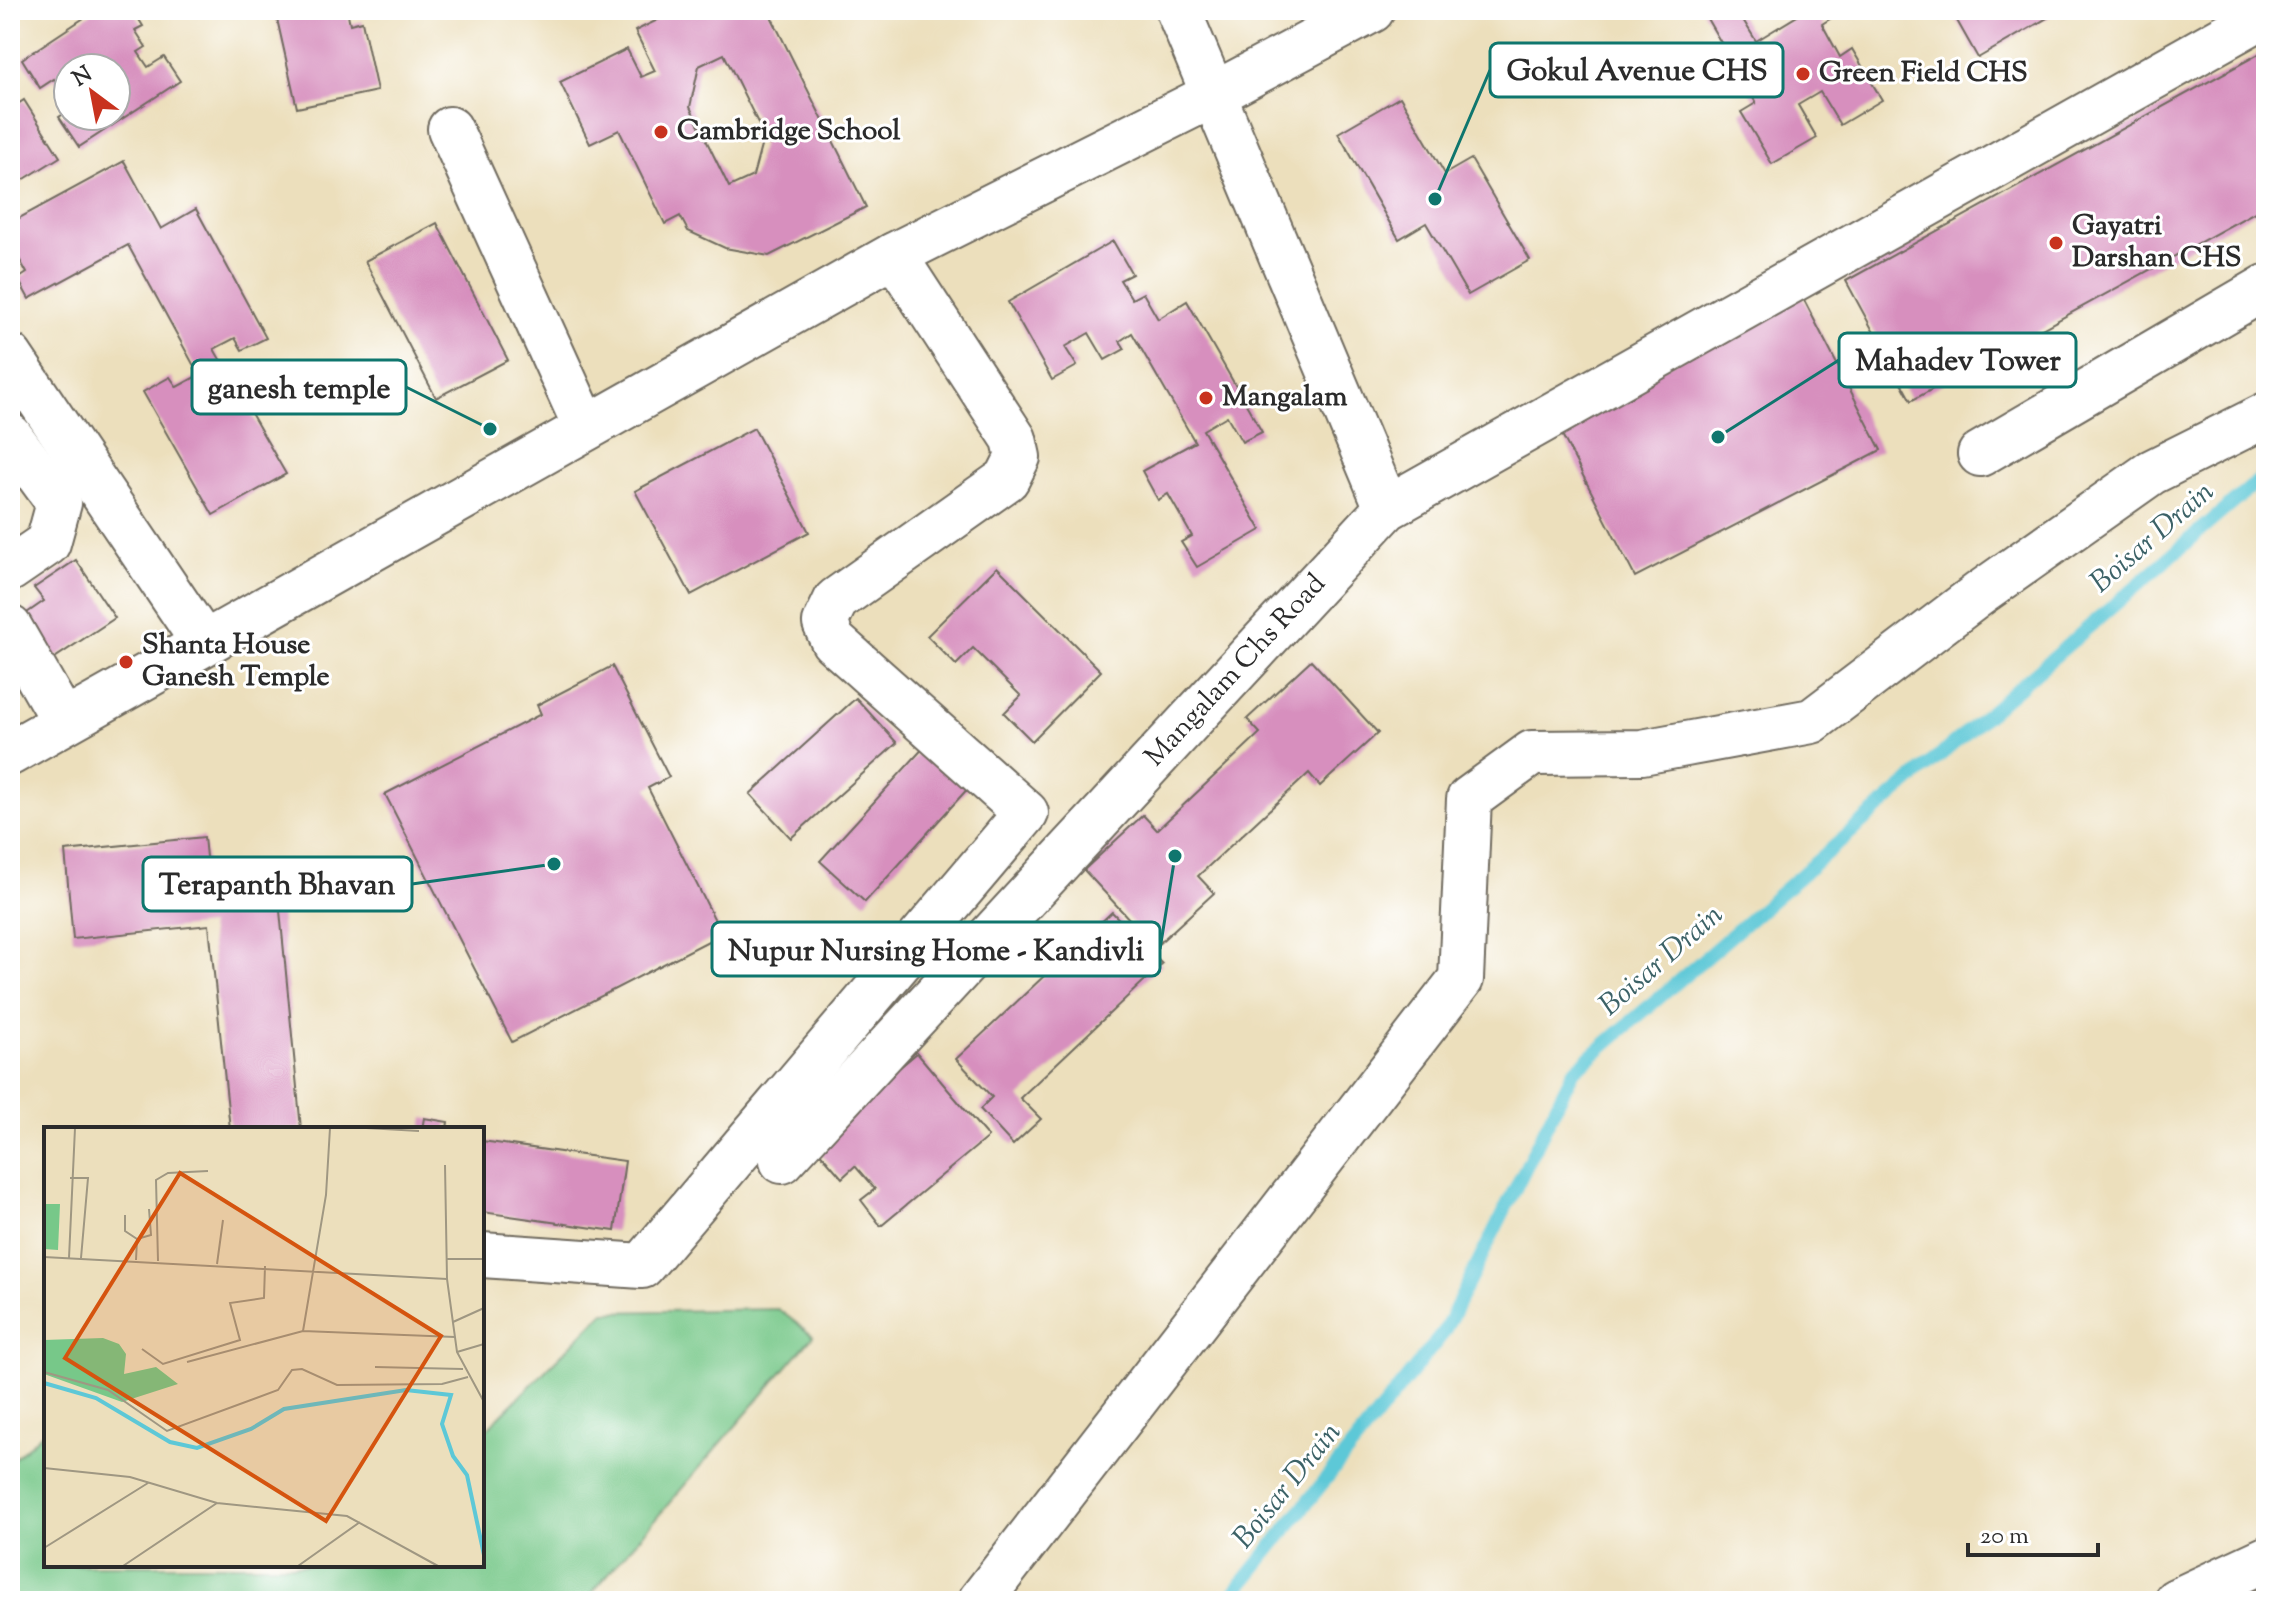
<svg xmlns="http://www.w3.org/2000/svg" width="2276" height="1611" viewBox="0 0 2276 1611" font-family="'Sorts Mill Goudy',serif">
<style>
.green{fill:#77c889;stroke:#517a5a;stroke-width:2}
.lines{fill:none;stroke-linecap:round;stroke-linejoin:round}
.stream{stroke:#5dc8d7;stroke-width:14}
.building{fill:#d78fbe;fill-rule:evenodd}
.minor-casing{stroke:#6f6a5e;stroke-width:48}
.minor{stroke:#fff;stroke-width:44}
.poi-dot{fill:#c8321e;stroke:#fff;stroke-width:3}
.labels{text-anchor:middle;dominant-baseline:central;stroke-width:6;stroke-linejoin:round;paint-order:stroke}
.poi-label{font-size:28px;font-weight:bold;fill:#2b2b2b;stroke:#fff;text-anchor:start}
.street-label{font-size:28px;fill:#2b2b2b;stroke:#fff}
.water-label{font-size:30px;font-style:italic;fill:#3c6267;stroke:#fff}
.inset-river{fill:none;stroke:#5dc8d7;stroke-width:4}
.inset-road{fill:none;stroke:#9f9782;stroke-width:2}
.view{fill:#d5540f;fill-opacity:0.15;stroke:#d5540f;stroke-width:4}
.inset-edge{fill:none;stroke:#2b2b2b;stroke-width:4}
.leader{fill:none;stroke:#0f766e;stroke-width:3}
.callout-dot{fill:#0f766e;stroke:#fff;stroke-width:3}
.callout{fill:#fff;stroke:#0f766e;stroke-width:3}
.callout-label{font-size:30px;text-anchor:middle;font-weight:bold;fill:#2b2b2b}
</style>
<rect width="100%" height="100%" fill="#fff"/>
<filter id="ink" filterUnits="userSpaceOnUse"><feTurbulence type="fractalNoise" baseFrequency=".0125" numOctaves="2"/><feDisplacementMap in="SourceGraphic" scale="16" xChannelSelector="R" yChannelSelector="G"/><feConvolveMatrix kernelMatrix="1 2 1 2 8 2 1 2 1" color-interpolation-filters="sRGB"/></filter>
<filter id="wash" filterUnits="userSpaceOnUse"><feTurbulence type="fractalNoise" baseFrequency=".006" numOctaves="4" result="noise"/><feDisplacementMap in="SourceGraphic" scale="32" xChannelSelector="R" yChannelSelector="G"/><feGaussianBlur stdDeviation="1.8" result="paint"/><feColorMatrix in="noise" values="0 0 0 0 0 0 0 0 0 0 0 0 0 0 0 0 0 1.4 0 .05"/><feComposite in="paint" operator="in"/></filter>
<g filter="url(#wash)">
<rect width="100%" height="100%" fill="#ecdfbc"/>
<path class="green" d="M778 1309 813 1336 585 1601H10V1462L46 1430V1565H482V1434L604 1312Z"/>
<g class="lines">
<path class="stream" d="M1228 1601 1444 1332 1573 1072 2266 474"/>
</g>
<g id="blocks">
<g class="building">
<path d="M96 10H133L143 26 135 30 146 47 138 52 148 67 164 57 180 81 79 147 59 117 68 111V116H116V68H68L63 74 68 87 61 91 54 79 40 88 22 59Z"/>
<path d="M275 10H347L350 24 362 21 377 91 297 108Z"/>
<path d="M678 10H768L866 207 769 256 725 248 688 231 680 216 665 224 619 130 590 144 560 82 627 49 641 77 655 71 635 31ZM724 54 764 135 753 176 729 187 690 107 699 66Z"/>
<path d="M1702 10H1737L1756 41 1797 16 1794 10H1829L1833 17 1822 24 1840 57 1852 49 1882 100 1840 125 1820 92 1798 105 1817 138 1772 164 1741 112 1756 103Z"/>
<path d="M1951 10H2061L1978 58Z"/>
<path d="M2266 50V206L1911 401 1846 281Z"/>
<path d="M1400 97 1445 174 1471 159 1530 260 1468 295 1426 223 1399 239 1338 133Z"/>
<path d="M24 100 60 157 10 188V109Z"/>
<path d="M124 161 161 229 196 209 266 338 242 350 235 338 214 349 286 474 213 515 143 392 170 377 177 387 199 375 128 245 29 299 18 279 27 273 18 257 10 262V223Z"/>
<path d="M437 223 508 360 436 398 365 261Z"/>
<path d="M1113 241 1132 274 1120 280 1132 299 1143 293 1158 319 1187 301 1262 432 1242 442 1227 416 1203 430 1261 530 1197 567 1181 542 1192 536 1168 494 1158 500 1142 471 1195 442 1132 333 1120 341 1125 349 1105 360 1089 333 1065 347 1077 366 1052 380 1008 302Z"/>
<path d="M1802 296 1881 450 1635 577 1556 423Z"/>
<path d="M754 428 809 532 691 595 635 491Z"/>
<path d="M76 560 115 618 53 659 24 615 44 601 34 588Z"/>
<path d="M997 567 1101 671 1032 741 1004 713 1021 696 973 648 956 665 927 636Z"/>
<path d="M1311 660 1378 733 1320 786 1309 773 1198 876 1214 893 1155 947 1084 870 1143 815 1157 830 1260 733 1247 719Z"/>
<path d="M612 666 669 777 648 788 722 934 512 1042 385 794 541 714 537 705Z"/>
<path d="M856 698 897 743 791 838 750 794Z"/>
<path d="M927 744 971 785 865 902 820 861Z"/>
<path d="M204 837 210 897 278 890 301 1129H230L209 925 73 939 65 851Z"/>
<path d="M1112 912 1162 964 1020 1098 1041 1119 1013 1145 980 1109 992 1097 956 1059Z"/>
<path d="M917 1053 988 1137 881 1226 861 1200 875 1189 855 1166 842 1178 811 1142Z"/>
<path d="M424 1118 448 1122 447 1129H422Z"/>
<path d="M482 1141 625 1161 615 1231 482 1212Z"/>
</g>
</g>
</g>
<g filter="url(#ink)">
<use href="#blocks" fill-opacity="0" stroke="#6f6a5e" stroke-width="2"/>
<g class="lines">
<defs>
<g id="minor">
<path d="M1178 10 1387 508"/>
<path d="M450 129 586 428"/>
<path d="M10 356 203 642"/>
<path d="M10 436 59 503 48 543 10 569"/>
<path d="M1980 454 2266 287"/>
<path d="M10 628 64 722"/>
<path d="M10 753 894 255 1213 95 1372 10"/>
<path id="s1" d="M782 1161 1387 508 2266 14"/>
<path d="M482 1255 642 1266 1026 813 833 641 825 623 836 600 1007 479 1018 457 1014 439 894 255"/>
<path d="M980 1601 1461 979 1469 799 1532 753 1642 752 1812 721 1979 594 2152 472 2266 415"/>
<path d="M2176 1601 2266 1559"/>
</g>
</defs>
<use href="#minor" class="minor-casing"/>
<use href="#minor" class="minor"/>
</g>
</g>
<g class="poi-dot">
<circle cx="1803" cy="74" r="8"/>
<circle cx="661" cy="132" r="8"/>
<circle cx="2056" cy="243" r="8"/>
<circle cx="1206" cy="398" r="8"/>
<circle cx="126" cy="662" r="8"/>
</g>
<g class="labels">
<g class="poi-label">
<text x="1819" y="74">Green Field CHS</text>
<text x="677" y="132">Cambridge School</text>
<text x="2072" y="227">Gayatri<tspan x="2072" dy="32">Darshan CHS</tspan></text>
<text x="1222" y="398">Mangalam</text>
<text x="142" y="646">Shanta House<tspan x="142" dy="32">Ganesh Temple</tspan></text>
</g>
<g class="street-label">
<text stroke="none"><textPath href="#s1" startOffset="668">Mangalam Chs Road</textPath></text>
</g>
<g class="water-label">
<text transform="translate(2153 538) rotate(-41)">Boisar Drain</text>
<text transform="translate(1662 961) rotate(-41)">Boisar Drain</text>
<text transform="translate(1288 1486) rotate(-51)">Boisar Drain</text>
</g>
</g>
<g transform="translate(44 1127)">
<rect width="440" height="440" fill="#ecdfbc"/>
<path d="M0 77H16L14 123 0 122ZM59 211 75 217 82 227 80 247 112 240 134 257 78 275 0 247V213Z" fill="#77c889"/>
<path class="inset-river" d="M0 256 52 271 126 315 153 321 207 302 240 282 362 263 407 268 398 297 409 329 423 348 440 428"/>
<path class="inset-road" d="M322 1 375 4M401 38 403 152 413 225 440 275M26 51H44L37 131M81 88V104L93 112 92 133M93 112 107 108 105 82M0 130 403 152M25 131 31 1M402 132H440M114 134 112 53 124 46 164 44M173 137 179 93M409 195 440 181M259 204 282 68 286 1M98 222 119 237 196 213 186 176 220 171 221 139M413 225 440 217M143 235 259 204 411 210M331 240 419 242M0 245 64 263 123 304 234 263 248 243 258 242 293 258 398 257 424 250M0 341 86 350 173 376 303 389 394 439M0 421 104 356M79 439 173 376M254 439 316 395"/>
<path class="view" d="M136 46 397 209 282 394 21 231Z"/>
<rect width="440" height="440" class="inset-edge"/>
</g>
<path class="leader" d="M1435 199L1490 70M1718 437L1839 360M490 429L406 387M554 864L412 884M1175 856L1160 949"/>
<g class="callout-dot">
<circle cx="1435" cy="199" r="8"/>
<circle cx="1718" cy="437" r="8"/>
<circle cx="490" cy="429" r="8"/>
<circle cx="554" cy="864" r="8"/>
<circle cx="1175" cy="856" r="8"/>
</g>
<g class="callout">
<rect x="1490" y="43" width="293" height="54" rx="8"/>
<rect x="1839" y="333" width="237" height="54" rx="8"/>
<rect x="192" y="360" width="214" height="54" rx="8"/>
<rect x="143" y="857" width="269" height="54" rx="8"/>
<rect x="712" y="922" width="448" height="54" rx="8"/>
</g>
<g class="callout-label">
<text x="1637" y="80">Gokul Avenue CHS</text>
<text x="1958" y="370">Mahadev Tower</text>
<text x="299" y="398">ganesh temple</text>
<text x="277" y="894">Terapanth Bhavan</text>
<text x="936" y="960">Nupur Nursing Home - Kandivli</text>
</g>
<rect width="2276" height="1611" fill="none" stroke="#fff" stroke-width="40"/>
<g transform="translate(92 92) rotate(328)"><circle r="38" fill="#ffffff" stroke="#aaaaaa" stroke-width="2"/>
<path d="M0-6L14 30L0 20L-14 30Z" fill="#c8321e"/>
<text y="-12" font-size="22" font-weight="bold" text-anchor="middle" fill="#2b2b2b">N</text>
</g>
<path d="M1968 1543v12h130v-12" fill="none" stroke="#2b2b2b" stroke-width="4"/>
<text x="1980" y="1543" font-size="24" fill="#2b2b2b" stroke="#ffffff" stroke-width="6" paint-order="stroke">20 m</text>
</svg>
